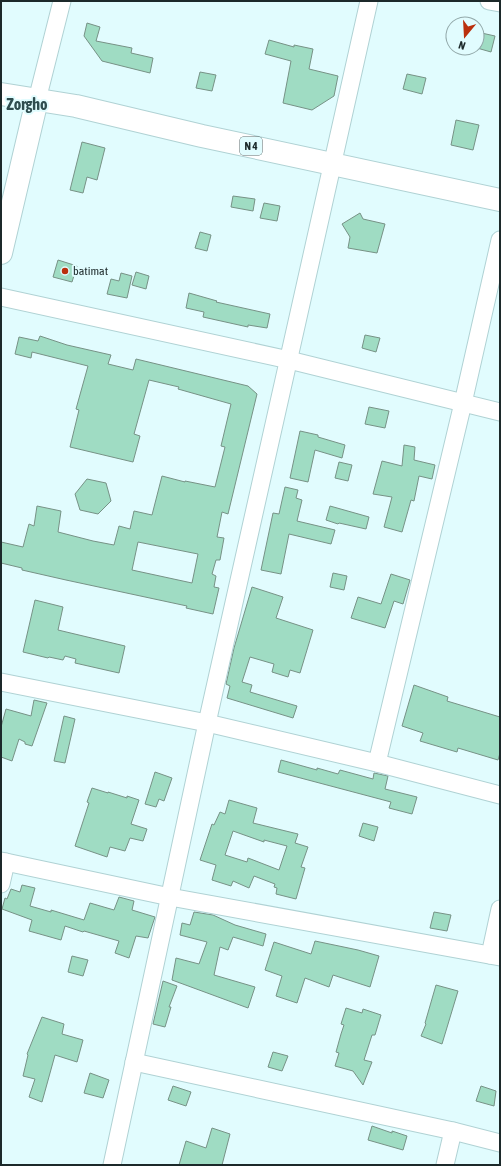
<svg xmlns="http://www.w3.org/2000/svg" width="501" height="1166" viewBox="0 0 501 1166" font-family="'Asap Condensed',sans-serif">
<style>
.building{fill:#9fdcc3;stroke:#779286;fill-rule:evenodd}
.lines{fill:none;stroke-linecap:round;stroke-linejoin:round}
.minor-casing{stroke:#b0d2d4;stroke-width:19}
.secondary-casing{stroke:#b0d2d4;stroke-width:24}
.trunk-casing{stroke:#b0d2d4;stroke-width:24}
.minor{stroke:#fff;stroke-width:17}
.secondary{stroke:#fff;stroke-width:22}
.trunk{stroke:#fff;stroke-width:22}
.poi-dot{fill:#ba300d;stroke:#e1fcfe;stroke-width:1.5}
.labels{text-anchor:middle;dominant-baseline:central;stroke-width:4;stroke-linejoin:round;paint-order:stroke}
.shield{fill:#e1fcfe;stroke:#57686a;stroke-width:1}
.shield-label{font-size:11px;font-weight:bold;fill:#1c292a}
.poi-label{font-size:12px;fill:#1c292a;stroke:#e1fcfe;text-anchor:start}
.district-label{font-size:16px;font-weight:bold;fill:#2f4d4f;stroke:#e1fcfe}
</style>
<rect width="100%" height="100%" fill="#e1fcfe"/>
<g class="building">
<path d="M87 23 100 27 96 41 132 48 131 53 153 58 150 73 102 61 84 36Z"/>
<path d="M477 32 495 36 491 52 477 48Z"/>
<path d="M269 40 294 47V45L313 49 309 69 338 76 334 96 312 110 283 103 291 61 265 54Z"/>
<path d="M200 72 216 75 212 91 196 88Z"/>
<path d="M407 74 426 78 422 94 403 89Z"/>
<path d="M456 120 479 125 473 150 451 145Z"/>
<path d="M82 142 105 148 97 180 87 177 83 193 70 190Z"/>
<path d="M233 196 255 199 253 211 231 207Z"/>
<path d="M264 203 280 206 277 221 260 218Z"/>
<path d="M360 213 363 219 385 224 377 253 348 248 350 237 342 224Z"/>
<path d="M200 232 211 235 207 251 195 248Z"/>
<path d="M58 260 77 266 72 282 53 277Z"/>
<path d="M136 272 149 276 146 289 132 285Z"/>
<path d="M121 273 132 276 127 298 107 294 111 279 119 281Z"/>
<path d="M189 293 217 301 216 302 270 314 267 328 248 325V327L203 317 204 312 186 308Z"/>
<path d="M365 335 380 338 376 352 362 348Z"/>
<path d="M40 336 67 345 111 355 108 364 133 370 136 359 248 386 257 394 228 514 222 512 217 537 224 538 220 560H216L212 574 216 576 214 587 219 588 213 614 186 608 187 606 66 580 22 570V568L1 563V542L23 547 29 524 34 526 37 506 61 511 58 532 93 541 114 545 119 526 130 529 134 511 152 515 162 476 185 482V481L215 487 225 447 221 446 231 404 178 389 179 387 149 380 134 434 140 436 133 462 70 447 79 410 76 409 88 366 32 352 31 358 15 354 19 337 38 341ZM138 542 198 554 192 583 132 570Z"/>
<path d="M369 407 389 411 385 428 365 424Z"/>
<path d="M300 431 318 435V437L345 445 342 458 315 450 308 482 290 478Z"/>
<path d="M404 445 415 447 414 460 435 465 432 479 419 476 414 501 411 500 402 532 384 527 392 497 373 494 382 461 402 466Z"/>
<path d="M339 462 352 465 348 481 335 478Z"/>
<path d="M87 479 106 483 111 501 98 514 80 510 75 494Z"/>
<path d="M285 487 298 490 296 498 302 500 297 521 335 530 331 544 289 534 281 574 261 570 273 513 279 514Z"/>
<path d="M330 506 369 517 366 529 339 523 338 524 326 520Z"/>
<path d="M333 573 347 576 344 590 330 587Z"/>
<path d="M391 574 410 580 403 604 394 601 385 628 351 618 358 597 381 604Z"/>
<path d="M252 587 283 597 276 618 313 630 300 673 290 670 288 677 272 672 274 664 250 657 242 682 252 685 250 692 297 706 293 718 227 698 230 686 226 684 234 648Z"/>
<path d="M35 600 63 607 58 630 125 646 119 673 75 663 76 659 65 656 63 660 49 657 48 658 23 652Z"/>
<path d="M414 685 448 697 447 701 500 717V753L498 760 458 748 457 752 420 741 423 733 402 726Z"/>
<path d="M34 700 47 703 32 746 25 744V742L19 739 12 761 1 757V727L6 709 31 716Z"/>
<path d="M64 716 75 719 65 763 54 761Z"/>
<path d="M281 760 317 770V768L338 774 340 770 373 779 374 773 388 776 385 789 417 797 412 814 389 808 391 802 278 772Z"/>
<path d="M155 772 172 778 164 801 159 799 156 807 145 804Z"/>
<path d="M92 788 108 793V792L127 798V796L139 800 131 824 147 829 143 841 130 838 125 851 110 847 107 857 75 846 89 803 87 802Z"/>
<path d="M229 800 257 808 253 823 298 834 295 843 308 847 301 867 305 868 296 899 276 894 277 888 274 887 275 884 254 876 249 888 233 881 231 886 212 880 216 865 200 860 212 824 214 825 220 812 225 814ZM233 831 264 842V840L287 846 279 870 248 858 247 862 225 855Z"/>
<path d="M363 823 378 827 374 841 359 836Z"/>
<path d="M22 885 35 888 30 906 51 912V910L84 920 90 903 114 910 119 897 134 901 132 910 155 917 148 938 136 936 129 958 115 953 119 941 84 931 83 932 65 926 61 940 29 931 32 920 2 909 5 898 7 899 11 889 20 892Z"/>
<path d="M194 912 213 915 235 925 266 934 263 946 233 937 228 950 220 947 214 975 255 987 248 1008 172 980 176 958 199 964 207 942 180 935 182 923 190 925Z"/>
<path d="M434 912 451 915 447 931 430 928Z"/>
<path d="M315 941 358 950 379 956 370 987 333 975 329 987 305 978 297 1003 276 996 282 976 265 970 274 942 311 954Z"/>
<path d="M72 956 88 960 83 976 68 972Z"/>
<path d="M163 981 177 986 169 1007H171L165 1027 153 1024Z"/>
<path d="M436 985 458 991 442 1044 421 1036 426 1024 425 1023Z"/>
<path d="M346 1008 362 1013 363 1009 381 1015 375 1035H372L364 1060 372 1062 363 1085 353 1071 335 1066 339 1053 336 1052 341 1034 344 1025 341 1024Z"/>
<path d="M42 1017 64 1024 62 1034 83 1040 77 1062 55 1055 42 1102 29 1097 35 1079 23 1076 28 1055 27 1054Z"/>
<path d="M273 1052 288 1056 282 1071 268 1067Z"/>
<path d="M90 1073 109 1080 103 1098 84 1093Z"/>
<path d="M173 1086 191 1092 186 1106 168 1100Z"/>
<path d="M481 1086 496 1091 494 1106 476 1101Z"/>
<path d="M372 1126 392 1133V1131L407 1136 403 1150 368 1140Z"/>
<path d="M212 1128 230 1134 222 1165H179L186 1141 206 1148Z"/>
</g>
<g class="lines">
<defs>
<g id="minor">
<path d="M489 1 500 3"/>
<path d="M37 100 62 1"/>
<path d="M1 297 289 360 500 412"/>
<path d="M1 682 207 723 377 763 500 795"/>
<path d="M377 763 463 403 500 240"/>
<path d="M1 861 170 897 500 957"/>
<path d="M1 884 6 862"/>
<path d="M490 955 500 909"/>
<path d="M134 1062 453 1131 500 1143"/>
<path d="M112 1165 207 723 369 1"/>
<path d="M445 1165 453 1131"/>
</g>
<path id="secondary" d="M1 253 37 100"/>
<path id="trunk" d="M1 94 76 106 202 136 500 200"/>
</defs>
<use href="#minor" class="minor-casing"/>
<use href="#secondary" class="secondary-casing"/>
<use href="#trunk" class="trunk-casing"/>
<use href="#minor" class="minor"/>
<use href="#secondary" class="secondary"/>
<use href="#trunk" class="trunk"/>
</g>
<circle class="poi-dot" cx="65" cy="271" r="4"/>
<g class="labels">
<rect class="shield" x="240" y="137" width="22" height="18" rx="3"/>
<g class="shield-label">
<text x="251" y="146">N 4</text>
</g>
<g class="poi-label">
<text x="73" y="271">batimat</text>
</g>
<g class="district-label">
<text x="27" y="104">Zorgho</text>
</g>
</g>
<rect width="501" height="1166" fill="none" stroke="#1c292a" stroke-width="4"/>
<g transform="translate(465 36) rotate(198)"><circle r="19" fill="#e1fcfe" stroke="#92a8a9"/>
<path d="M0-3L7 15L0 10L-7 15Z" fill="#ba300d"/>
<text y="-6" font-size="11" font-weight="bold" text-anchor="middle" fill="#1c292a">N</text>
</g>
</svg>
